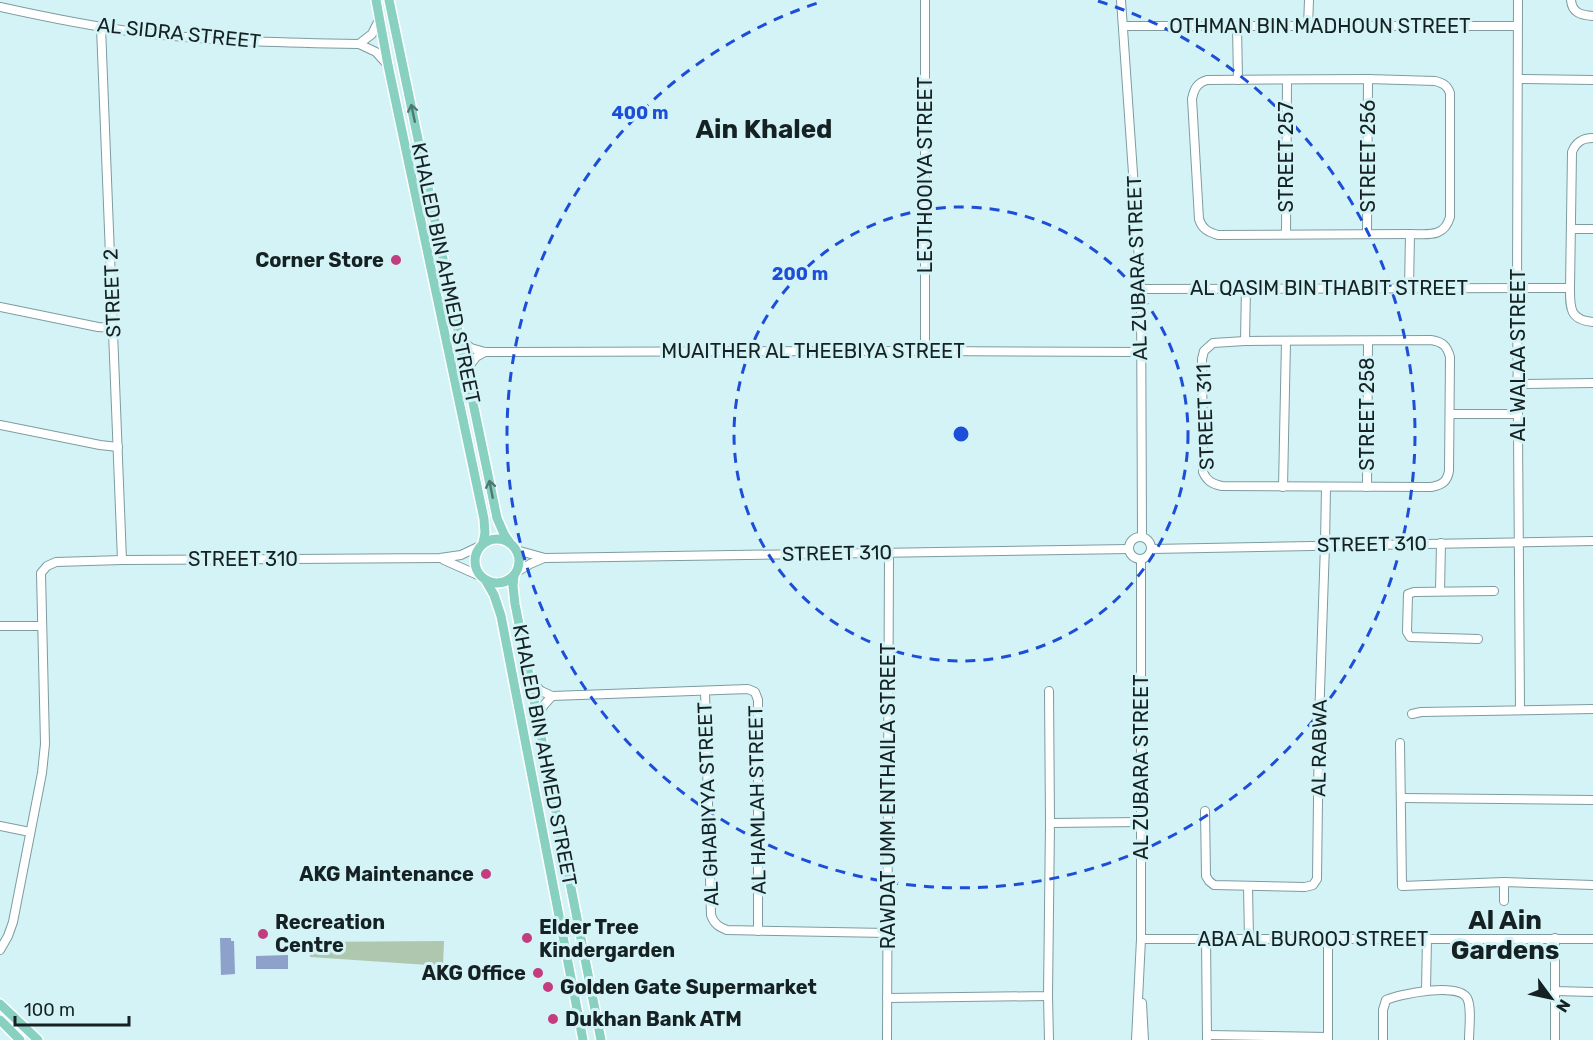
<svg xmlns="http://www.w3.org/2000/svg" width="1593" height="1040" viewBox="0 0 1593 1040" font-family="Rubik,sans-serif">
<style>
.green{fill:#afc7ae}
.water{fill:#8da1cb}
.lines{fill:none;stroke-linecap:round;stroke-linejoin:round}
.minor-casing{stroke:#7e9c9f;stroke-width:10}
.major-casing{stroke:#fff;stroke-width:12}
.minor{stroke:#fff;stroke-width:8}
.major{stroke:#88d1c1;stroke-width:9}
.oneway{stroke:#4e7972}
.ring{fill:none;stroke:#1d4ed8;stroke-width:3;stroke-dasharray:10 8}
.poi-dot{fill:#c33d7e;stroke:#d3f3f6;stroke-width:2}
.labels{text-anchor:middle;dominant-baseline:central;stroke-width:6;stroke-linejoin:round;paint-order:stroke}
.street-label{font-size:20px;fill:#152122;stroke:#d3f3f6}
.poi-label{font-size:20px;font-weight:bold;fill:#152122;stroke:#d3f3f6;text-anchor:start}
.district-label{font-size:26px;font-weight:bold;fill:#152122;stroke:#d3f3f6}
.centre{fill:#1d4ed8;stroke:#d3f3f6;stroke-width:3}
.ring-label{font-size:18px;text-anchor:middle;font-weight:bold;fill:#1d4ed8;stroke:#d3f3f6;stroke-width:6;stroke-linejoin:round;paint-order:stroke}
</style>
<rect width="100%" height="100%" fill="#d3f3f6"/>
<path class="green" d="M444 941 443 966 310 957 309 942Z"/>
<g class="water">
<path d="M220 938H231V941H234L235 974 221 975Z"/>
<path d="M288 955V969H256V956Z"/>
</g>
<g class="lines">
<defs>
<g id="minor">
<path d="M1121 0 1141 289 1142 537"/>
<path d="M1518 0 1517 289 1520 710"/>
<path d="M1571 0C1572 13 1581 15 1593 16"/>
<path d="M0 7C45 17 90 26 135 32 210 41 284 43 359 44L376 52 387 64"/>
<path d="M1123 26H1517"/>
<path d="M1237 26 1238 80"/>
<path d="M1308 26 1309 0"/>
<path d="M101 27 122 560"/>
<path d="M359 44 372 34 379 20"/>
<path d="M1368 79 1435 81C1443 83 1447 85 1450 93V217C1444 238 1428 234 1410 234L1218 235C1208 232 1202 229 1199 219L1192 99C1194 89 1197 83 1207 80Z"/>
<path d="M1518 79 1593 80"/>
<path d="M1593 138C1582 138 1576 142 1572 152L1570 288C1570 307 1569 320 1593 322"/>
<path d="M1571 229H1593"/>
<path d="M1367 233 1368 79"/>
<path d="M1286 234 1287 80"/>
<path d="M1409 288 1410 234"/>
<path d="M1141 289 1570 288"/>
<path d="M0 307 98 327 113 328"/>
<path d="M460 339 471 348 485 352 925 351 1141 352"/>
<path d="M1431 340C1443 342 1447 346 1450 357L1449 471C1447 482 1442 485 1431 487L1222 486C1212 484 1207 481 1203 472L1202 359 1204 351 1213 343 1245 341Z"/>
<path d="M1245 341 1246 287"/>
<path d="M925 351V0"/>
<path d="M467 369 476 357 485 352"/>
<path d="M1518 384 1593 383"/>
<path d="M1450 414H1518"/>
<path d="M0 425 100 445 118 447"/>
<path d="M1283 487 1286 341"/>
<path d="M1367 487 1368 341"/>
<circle cx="1140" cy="548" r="11"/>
<path d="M1152 549 1593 541"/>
<path d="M516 550 545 558 1129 549"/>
<path d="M444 560 480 576"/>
<path d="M515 573 530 564 544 558"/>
<path d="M1440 591 1441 543"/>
<path d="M0 626H42"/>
<path d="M1478 639 1410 637 1407 632 1408 594 1414 592 1494 591"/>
<path d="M531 681 541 691 552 696 748 689 755 692 758 700V931"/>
<path d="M705 691 711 915C714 924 719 927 727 930L887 933"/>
<path d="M1049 691 1050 823"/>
<path d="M1412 714 1421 712 1593 709"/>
<path d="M537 717 544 705 552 696"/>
<path d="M1400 743 1402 886 1504 882 1593 885"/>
<path d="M1402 798 1593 800"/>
<path d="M1205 811 1206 876 1209 881 1214 885 1305 887 1313 885 1317 879 1319 720 1325 545 1326 487"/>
<path d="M0 826 30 832"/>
<path d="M1248 886 1249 939"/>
<path d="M1504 901V882"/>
<path d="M1555 938V1040"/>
<path d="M1141 939H1593"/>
<path d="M1206 939 1207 1040"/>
<path d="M1328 939V1040"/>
<path d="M0 950 8 936 13 922 42 773 45 744 41 573 47 566 56 562 122 560 440 558 461 555 480 546"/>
<path d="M1426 990 1427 938"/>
<path d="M1555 991 1593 992"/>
<path d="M1048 996 1049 1040"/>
<path d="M887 998 1048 996 1050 823 1141 822"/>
<path d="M1142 1003 1144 1040"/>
<path d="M1207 1035 1328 1037"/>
<path d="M887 1040 889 553"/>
<path d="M1136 1040 1141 939V560"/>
<path d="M1383 1040V1010L1386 1000C1400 994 1458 982 1467 998 1472 1007 1469 1029 1469 1040"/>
</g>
<g id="major">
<path d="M376 0 388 65 484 519 485 533 483 543"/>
<path d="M389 0 497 518 504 534 510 543"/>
<circle cx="497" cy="561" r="22"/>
<path d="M514 575 513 586 515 604 601 1040"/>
<path d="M486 581 494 595 501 616 583 1040"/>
<path d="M0 1004 38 1040"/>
<path d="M0 1020 20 1040"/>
</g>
</defs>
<use href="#minor" class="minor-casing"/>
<use href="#major" class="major-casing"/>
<use href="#minor" class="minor"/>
<use href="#major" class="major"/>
</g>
<defs><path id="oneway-shaft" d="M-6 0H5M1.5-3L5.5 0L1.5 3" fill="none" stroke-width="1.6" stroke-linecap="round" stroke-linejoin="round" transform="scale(1.5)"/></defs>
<g class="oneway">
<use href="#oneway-shaft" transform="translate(413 113) rotate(-102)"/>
<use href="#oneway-shaft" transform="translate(491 489) rotate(-101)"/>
</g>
<g class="ring">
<circle cx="961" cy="434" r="227"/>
<path d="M1098 1A454 454 0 1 1 824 1"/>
</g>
<g class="poi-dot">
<circle cx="396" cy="260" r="6"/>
<circle cx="486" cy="874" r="6"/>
<circle cx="263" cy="934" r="6"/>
<circle cx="527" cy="938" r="6"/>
<circle cx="538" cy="973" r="6"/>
<circle cx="548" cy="987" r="6"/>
<circle cx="553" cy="1019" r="6"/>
</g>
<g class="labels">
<g class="street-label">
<text x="1320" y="26">OTHMAN BIN MADHOUN STREET</text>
<text transform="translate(179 33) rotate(6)">AL SIDRA STREET</text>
<text transform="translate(1368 156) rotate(-90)">STREET 256</text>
<text transform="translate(1286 157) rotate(-90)">STREET 257</text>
<text transform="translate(925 175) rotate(-90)">LEJTHOOIYA STREET</text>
<text transform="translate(1137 268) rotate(-92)">AL ZUBARA STREET</text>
<text transform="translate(446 273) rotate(78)">KHALED BIN AHMED STREET</text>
<text x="1329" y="288">AL QASIM BIN THABIT STREET</text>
<text transform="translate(112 293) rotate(-92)">STREET 2</text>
<text x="813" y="351">MUAITHER AL THEEBIYA STREET</text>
<text transform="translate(1518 355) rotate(-90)">AL WALAA STREET</text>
<text transform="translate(1367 414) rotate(-90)">STREET 258</text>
<text transform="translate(1205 417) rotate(-92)">STREET 311</text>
<text transform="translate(1372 544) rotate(-1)">STREET 310</text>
<text transform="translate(837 553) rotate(-1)">STREET 310</text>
<text x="243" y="559">STREET 310</text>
<text transform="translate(1319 748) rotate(-89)">AL RABWA</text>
<text transform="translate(545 755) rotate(79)">KHALED BIN AHMED STREET</text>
<text transform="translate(1141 767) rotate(-90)">AL ZUBARA STREET</text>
<text transform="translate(888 796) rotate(-90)">RAWDAT UMM ENTHAILA STREET</text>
<text transform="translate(757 800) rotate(-91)">AL HAMLAH STREET</text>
<text transform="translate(708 804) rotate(-92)">AL GHABIYYA STREET</text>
<text x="1313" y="939">ABA AL BUROOJ STREET</text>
</g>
<g class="poi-label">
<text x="384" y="260" text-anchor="end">Corner Store</text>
<text x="474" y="874" text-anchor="end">AKG Maintenance</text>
<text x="275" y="922">Recreation<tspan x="275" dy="23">Centre</tspan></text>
<text x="539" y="927">Elder Tree<tspan x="539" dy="23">Kindergarden</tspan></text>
<text x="526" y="973" text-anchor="end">AKG Office</text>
<text x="560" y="987">Golden Gate Supermarket</text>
<text x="565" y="1019">Dukhan Bank ATM</text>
</g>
<g class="district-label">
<text x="764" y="129">Ain Khaled</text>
<text x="1505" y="920">Al Ain<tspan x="1505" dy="30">Gardens</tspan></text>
</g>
</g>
<circle cx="961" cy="434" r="9" class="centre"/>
<g class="ring-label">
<text x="640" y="119">400 m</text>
<text x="800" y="280">200 m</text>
</g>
<g transform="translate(1551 998) rotate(123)" stroke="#d3f3f6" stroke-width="4.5" paint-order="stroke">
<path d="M0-4.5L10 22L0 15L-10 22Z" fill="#152122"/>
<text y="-9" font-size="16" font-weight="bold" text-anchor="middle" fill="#152122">N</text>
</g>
<path d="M15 1016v9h114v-9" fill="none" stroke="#152122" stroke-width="3"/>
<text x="24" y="1016" font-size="18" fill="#152122" stroke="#d3f3f6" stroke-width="4.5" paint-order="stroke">100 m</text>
</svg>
